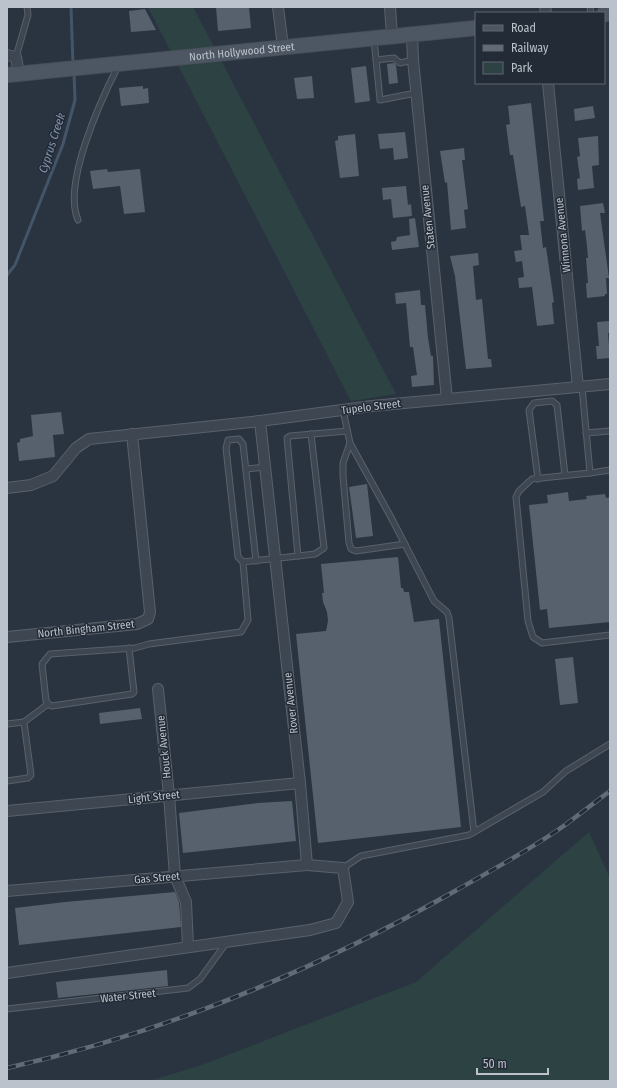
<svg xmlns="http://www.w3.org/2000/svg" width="617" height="1088" viewBox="0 0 617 1088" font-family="'Fira Sans Condensed',sans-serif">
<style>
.green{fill:#2d4243}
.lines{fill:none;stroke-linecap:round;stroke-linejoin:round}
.stream{stroke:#445569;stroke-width:3}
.building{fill:#56616d}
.service-casing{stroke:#59616b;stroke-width:7}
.minor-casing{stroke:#59616b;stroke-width:12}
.secondary-casing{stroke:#484f5a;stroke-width:16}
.service{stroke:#3e4651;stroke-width:5}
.minor{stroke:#3e4651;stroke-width:10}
.secondary{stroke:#4d5663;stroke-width:14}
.rail-casing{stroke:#616b77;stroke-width:4.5}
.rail{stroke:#232b36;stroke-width:3;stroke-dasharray:9;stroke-linecap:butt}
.labels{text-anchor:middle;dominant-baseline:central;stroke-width:3;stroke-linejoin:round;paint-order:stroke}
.street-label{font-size:11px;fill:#bbc2cb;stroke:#232b36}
.water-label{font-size:12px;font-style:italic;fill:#8093aa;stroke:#232b36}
</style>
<rect width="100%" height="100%" fill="#2a3441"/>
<g class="green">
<path d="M148 7H193L396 394 351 401Z"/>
<path d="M589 832 610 878V1081H149L199 1066 416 982Z"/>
</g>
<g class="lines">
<g class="stream">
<path d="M71 7 73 65"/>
<path d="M7 275 15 265 63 144 75 100 74 73"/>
</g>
</g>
<g class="building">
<path d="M216 7H249L251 28 218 31Z"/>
<path d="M145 9 156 30 131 32 129 11Z"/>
<path d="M394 63 396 65 398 83 389 84 387 64Z"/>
<path d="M366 66 370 101 355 103 351 68Z"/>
<path d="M312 76 314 98 297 99 294 78Z"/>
<path d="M143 86V89L148 88 149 103 121 106 119 88Z"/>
<path d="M531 103 544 221H540L543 248 546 247 554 302 552 303 554 324 537 326 532 287 519 288V286L518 278 524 277 522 261 516 262 514 251 522 250 520 235H529L525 206 521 207 513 155H510L506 125 510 124 508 106Z"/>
<path d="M593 106 595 118 575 121 574 109Z"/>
<path d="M405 132 408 158 394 160 393 148 380 149 378 134Z"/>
<path d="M355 134 359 176 340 178 335 141 338 140V136Z"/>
<path d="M598 136 599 165 592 166 594 188 578 190 577 179 580 178 577 157 580 156 578 138Z"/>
<path d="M464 148 465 160H462L468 209 464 210 466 228 451 230 447 182 445 183 440 151Z"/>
<path d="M107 169 108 172 140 169 145 212 124 214 120 186 93 189 90 171Z"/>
<path d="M406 186 408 205 411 204 412 216 393 218 391 199 383 200 382 188Z"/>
<path d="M603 203 605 213H600L609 278H606L607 294H605V296L587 298 586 283H588L586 258H588L587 246 585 230 582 231 580 206Z"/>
<path d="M415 218 419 247 392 250 391 242 396 241 397 237 410 235 409 219Z"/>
<path d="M478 253 479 265 473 266 476 300 482 299 488 359H491L492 367 466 369 455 276 450 256Z"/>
<path d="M420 290 421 305H425L428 338 431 356H433L434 385 412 387 411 376 417 375 413 347H410L406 303 396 304 395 293Z"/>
<path d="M610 321V333H608L610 358 597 359 596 346H599L597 322Z"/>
<path d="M61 412 64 434 53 435 55 457 19 461 17 443 20 442V439L33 436 31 415Z"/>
<path d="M367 484 373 536 356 538 349 487Z"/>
<path d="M568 492 569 501 587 499 586 496 605 494 606 498 610 497V622L549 628 547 609 540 610 529 505 548 503 547 495Z"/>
<path d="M398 557 401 588H403L404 592H409L414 622 439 619 461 827 318 843 296 634 326 631 328 621 327 612 323 602 322 593H324L321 564Z"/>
<path d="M573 657 578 703 560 705 555 659Z"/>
<path d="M140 708 142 719 100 724 99 713Z"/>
<path d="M292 801 296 841 183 853 179 813 257 803Z"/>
<path d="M175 892 179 902 181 927 19 945 15 908 65 902Z"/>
<path d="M167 970 168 986 58 998 56 982Z"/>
</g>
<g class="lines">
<defs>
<g id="service">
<path d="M590 7 591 13"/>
<path d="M374 39 380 100 416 93"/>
<path d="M16 57 28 15 27 7"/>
<path d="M376 60 394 58 400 63 413 60"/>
<path d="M78 220C62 184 101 100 118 66"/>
<path d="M582 387 590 473 610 470"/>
<path d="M343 410 350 443 393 521 434 601 447 612 449 618 474 832"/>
<path d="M586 433 610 431"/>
<path d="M350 443 343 463V476L349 543 351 549 356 551 405 544"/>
<path d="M246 469 265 467"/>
<path d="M590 473 532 479 519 491 516 497 528 621 533 637 542 643 610 635"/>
<path d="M538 479 529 410 534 403 552 401 557 405 565 475"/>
<path d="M298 556 315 554 324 548 311 434"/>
<path d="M243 562 238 557 226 448 228 440 239 439 243 444 256 561"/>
<path d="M48 704 46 701 42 664 50 654 135 648 149 644 241 632 248 620 243 562 298 556 287 438 290 436 347 431"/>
<path d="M48 704 52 706 132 694 134 692 129 648"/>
<path d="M7 724 24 722 48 704"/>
<path d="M7 781 28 778 31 775 24 722"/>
<path d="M343 868 361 856 469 835 543 792 566 771 610 744"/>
<path d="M7 1009 188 988 200 979 227 942"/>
</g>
<g id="minor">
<path d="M278 7 283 47"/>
<path d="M390 7 392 36"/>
<path d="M545 7 546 13"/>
<path d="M412 35 413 60 447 399"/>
<path d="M7 55 16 57 19 74"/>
<path d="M548 83 578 387"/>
<path d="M7 488 31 485 53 476 76 448 89 439 260 421 372 406 610 384"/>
<path d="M7 637 137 624 148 619 150 612 132 434"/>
<path d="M158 689 169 795 175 876 186 902 188 947"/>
<path d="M7 811 300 783"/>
<path d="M7 891 307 865"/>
<path d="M7 973 310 930 336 923 348 902 343 868 307 865 300 783 260 421"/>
</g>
<g id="secondary">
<path d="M604 14H610"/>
<path id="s1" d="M7 75 476 28"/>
</g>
</defs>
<use href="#service" class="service-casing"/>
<use href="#minor" class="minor-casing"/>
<use href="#secondary" class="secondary-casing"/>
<use href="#service" class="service"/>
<use href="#minor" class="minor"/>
<use href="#secondary" class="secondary"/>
<defs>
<path id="rail" d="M7 1068C164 1033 316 970 455 891 492 870 530 850 565 825 580 814 595 802 610 791"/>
</defs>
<use href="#rail" class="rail-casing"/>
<use href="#rail" class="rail"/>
</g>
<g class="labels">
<g class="street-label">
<text stroke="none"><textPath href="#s1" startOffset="236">North Hollywood Street</textPath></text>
<text transform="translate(428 217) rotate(-96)">Staten Avenue</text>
<text transform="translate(563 235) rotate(-96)">Winnona Avenue</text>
<text transform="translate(371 407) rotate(-7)">Tupelo Street</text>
<text transform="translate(86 629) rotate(-6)">North Bingham Street</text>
<text transform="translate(291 703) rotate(-96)">Rover Avenue</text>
<text transform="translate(164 747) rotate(-96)">Houck Avenue</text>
<text transform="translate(154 797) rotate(-6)">Light Street</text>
<text transform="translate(157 878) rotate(-5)">Gas Street</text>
<text transform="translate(128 996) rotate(-6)">Water Street</text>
</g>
<g class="water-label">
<text transform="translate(52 143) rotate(-72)">Cyprus Creek</text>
</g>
</g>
<rect width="617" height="1088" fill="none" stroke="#bbc2cb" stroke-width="16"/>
<rect x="475" y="12" width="130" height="72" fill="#232b36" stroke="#606772"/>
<rect x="483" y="25" width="20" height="6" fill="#4d5663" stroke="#606772"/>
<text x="511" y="32" font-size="12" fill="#bbc2cb">Road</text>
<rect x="483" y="45" width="20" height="6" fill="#616b77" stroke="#606772"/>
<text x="511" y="52" font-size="12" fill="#bbc2cb">Railway</text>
<rect x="483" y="62" width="20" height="12" fill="#2d4243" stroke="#606772"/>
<text x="511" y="72" font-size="12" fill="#bbc2cb">Park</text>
<path d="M477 1068v6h71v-6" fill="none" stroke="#bbc2cb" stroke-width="2"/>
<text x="483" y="1068" font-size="12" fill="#bbc2cb" stroke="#232b36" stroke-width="3" paint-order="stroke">50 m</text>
</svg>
